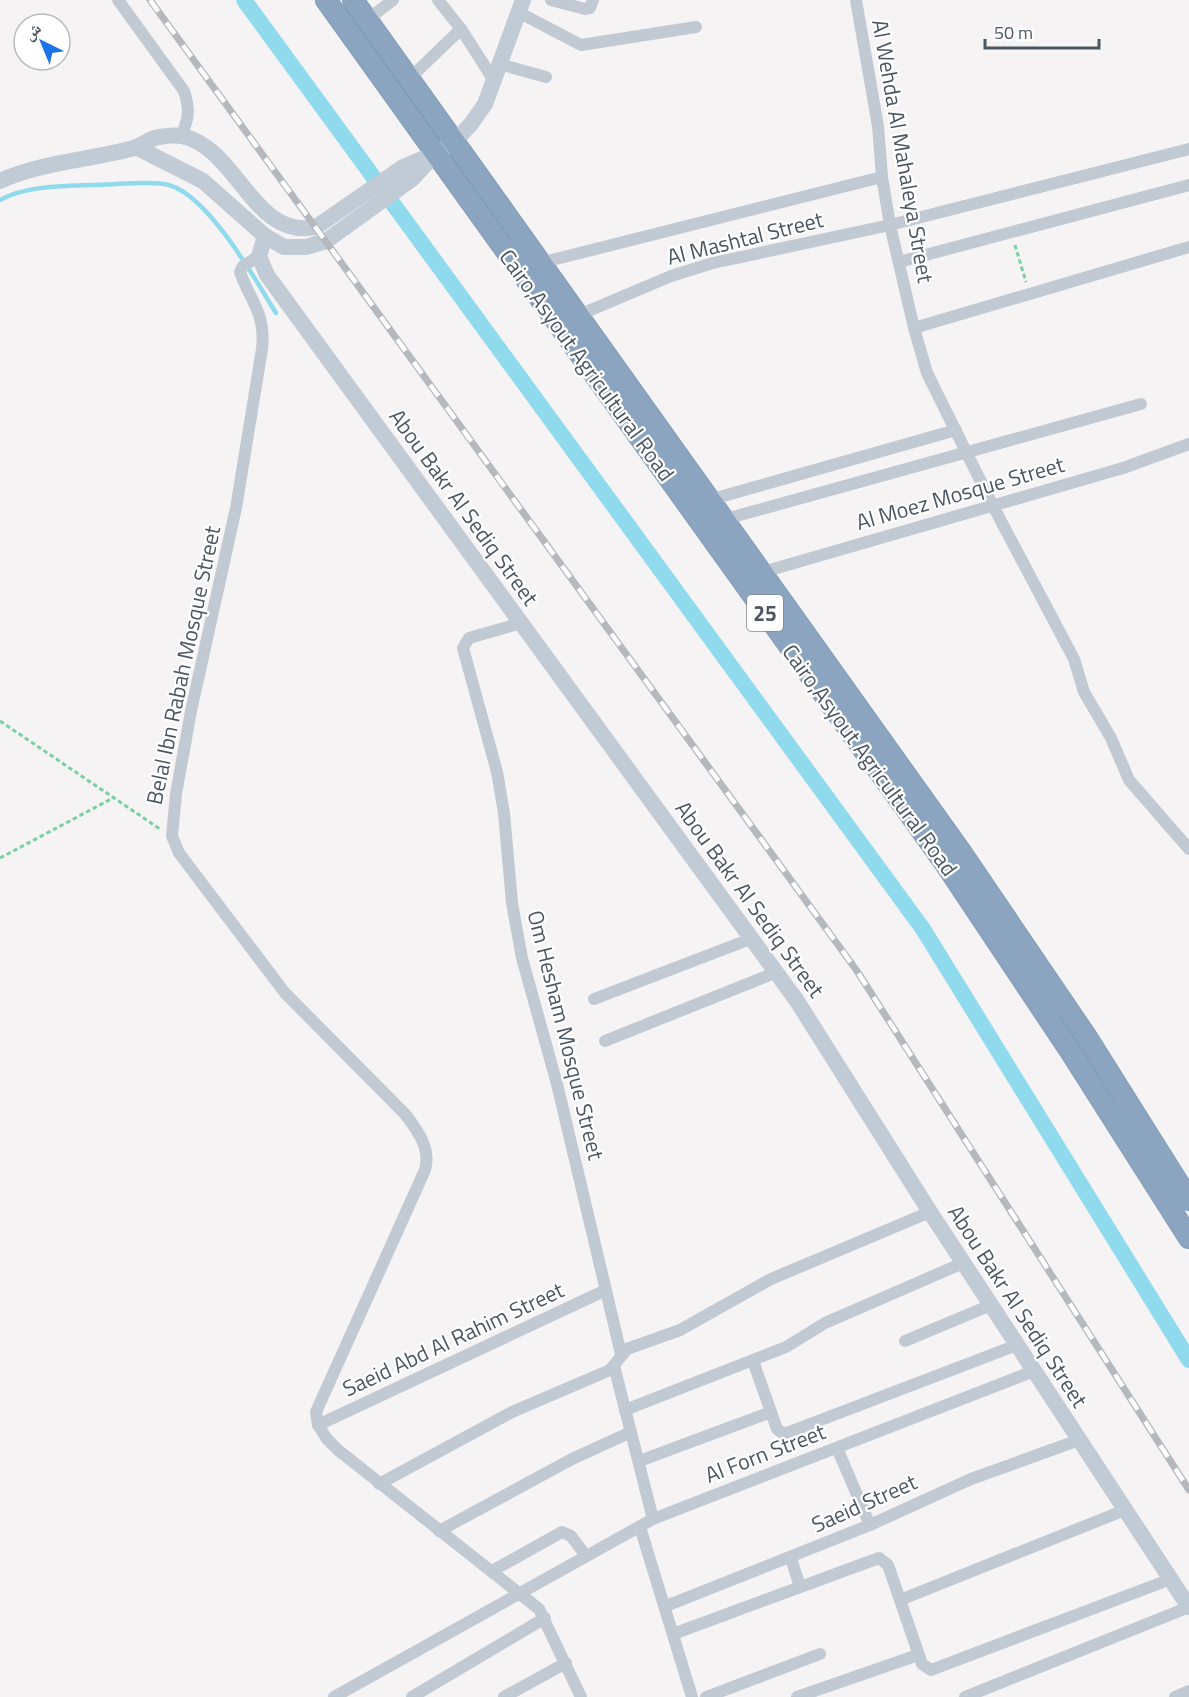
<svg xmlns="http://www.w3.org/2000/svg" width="1189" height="1697" viewBox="0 0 1189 1697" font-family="'Titillium Web','Noto Naskh Arabic',sans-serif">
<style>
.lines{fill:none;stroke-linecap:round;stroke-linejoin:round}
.stream{stroke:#90daee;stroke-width:4.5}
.canal{stroke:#90daee;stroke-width:16}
.highway-casing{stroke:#7690ad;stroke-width:22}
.path{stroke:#7ad0a6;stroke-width:3;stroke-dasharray:4.5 3;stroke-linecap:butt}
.street{stroke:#c1cad2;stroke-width:12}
.secondary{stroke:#c1cbd6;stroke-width:16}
.highway{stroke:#8ba5c1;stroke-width:21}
.rail-casing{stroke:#b5b8bd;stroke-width:7}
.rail{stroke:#fff;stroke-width:4.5;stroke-dasharray:14;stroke-linecap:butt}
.labels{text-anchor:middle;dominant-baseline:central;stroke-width:4.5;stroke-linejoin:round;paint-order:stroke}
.shield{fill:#fff;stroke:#808990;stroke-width:1.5}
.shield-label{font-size:21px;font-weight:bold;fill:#4a5661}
.street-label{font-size:22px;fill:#4a5661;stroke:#fff}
</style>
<rect width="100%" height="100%" fill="#f5f3f3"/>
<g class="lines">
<path class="stream" d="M0 200C25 186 62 186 90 185 114 185 140 181 164 184 205 189 255 279 276 313"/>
<path class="canal" d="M244 0 923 929 1189 1360"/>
<defs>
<g id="highway">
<path d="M326 0 944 862 1070 1051 1189 1238"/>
<path d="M353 0 961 852 1088 1039 1189 1200"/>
</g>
</defs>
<use href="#highway" class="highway-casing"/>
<g class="path">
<path d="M1015 245 1026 282"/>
<path d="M0 721 160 829"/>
<path d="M0 858 113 798"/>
</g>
<g class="street">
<path d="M118 0 184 91C190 109 189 119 181 136"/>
<path d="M438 0 461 29 493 79"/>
<path d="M551 0 585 9 590 8 593 0"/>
<path d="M856 0 878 126 882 177 890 225 914 328 927 373 993 506 1074 659 1084 692 1111 738 1129 780 1189 849"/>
<path d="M518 12 581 45 696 27"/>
<path d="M367 20 393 0"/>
<path d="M499 64 546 77"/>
<path d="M409 79 461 29"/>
<path d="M259 256 243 266 240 272C251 303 266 313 262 349L236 508 191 711 176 794 172 836 179 853 285 993 405 1114C418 1131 431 1148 425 1170L316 1412 318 1425 327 1439 338 1450 539 1609 581 1697"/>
<path d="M899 262 1189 185"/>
<path d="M540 263 882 177"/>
<path d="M579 315 671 276 713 263 890 225 1189 149"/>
<path d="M914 328 1189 247"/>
<path d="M709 500 956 430"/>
<path d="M722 520 1141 404"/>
<path d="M756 574 1123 468 1189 444"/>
<path d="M521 623 469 638 463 648 497 772 504 813 512 903 522 958 557 1084 621 1354"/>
<path d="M594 999 753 938"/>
<path d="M605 1041 777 972"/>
<path d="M905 1341 991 1305"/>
<path d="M753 1361 777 1429 784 1434 1017 1345"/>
<path d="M614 1366 653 1519"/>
<path d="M625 1410 786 1347 825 1323 963 1263"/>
<path d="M318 1425 606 1290"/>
<path d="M837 1448 870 1525"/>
<path d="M639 1461 771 1412"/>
<path d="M379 1484 512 1412 610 1370 627 1349 680 1330 771 1279 930 1212"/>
<path d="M640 1527 692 1697"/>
<path d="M439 1531 572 1459 631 1432"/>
<path d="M791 1558 800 1587"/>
<path d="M492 1571 562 1532 571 1536 586 1556"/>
<path d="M900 1600 1125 1510"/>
<path d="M666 1606 870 1525 971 1479 1079 1440"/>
<path d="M673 1634 879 1558 888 1565 922 1664 931 1670 1171 1579"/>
<path d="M334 1697 653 1519 1034 1371"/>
<path d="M412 1697 545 1618"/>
<path d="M504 1697 566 1663"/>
<path d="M706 1697 820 1654"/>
<path d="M797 1697 918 1655"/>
<path d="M965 1697 1189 1607"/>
<path d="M1175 1697 1189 1691"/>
</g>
<g class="secondary">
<path d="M136 147 203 181 265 236 284 247H306L326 241 412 179 436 153"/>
<path d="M0 181C42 162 90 160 134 148 143 145 150 138 159 137 165 136 176 135 182 136 238 148 253 240 316 227L403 167 436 153 454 142 471 124 485 104 523 0"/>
<path d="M265 236 259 256 267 275 797 1001 930 1212 1189 1607"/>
</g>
<use href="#highway" class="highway"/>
<defs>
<path id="rail" d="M150 0 857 971 1189 1490"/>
</defs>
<use href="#rail" class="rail-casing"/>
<use href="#rail" class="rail"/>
</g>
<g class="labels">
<rect class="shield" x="747" y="595" width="36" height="36" rx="4.5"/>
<g class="shield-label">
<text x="765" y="613">25</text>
</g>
<g class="street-label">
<text transform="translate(903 151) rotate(80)">Al Wehda Al Mahaleya Street</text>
<text transform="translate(745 238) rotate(-14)">Al Mashtal Street</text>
<text transform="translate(587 365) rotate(54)">Cairo,Asyout Agricultural Road</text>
<text transform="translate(960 493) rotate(-16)">Al Moez Mosque Street</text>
<text transform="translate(464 507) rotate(54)">Abou Bakr Al Sediq Street</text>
<text transform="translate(183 665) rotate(-78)">Belal Ibn Rabah Mosque Street</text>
<text transform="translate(870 760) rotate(54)">Cairo,Asyout Agricultural Road</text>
<text transform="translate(750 899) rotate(54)">Abou Bakr Al Sediq Street</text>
<text transform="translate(566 1035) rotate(76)">Om Hesham Mosque Street</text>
<text transform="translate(1018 1306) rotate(57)">Abou Bakr Al Sediq Street</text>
<text transform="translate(453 1339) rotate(-25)">Saeid Abd Al Rahim Street</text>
<text transform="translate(765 1453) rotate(-21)">Al Forn Street</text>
<text transform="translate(864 1503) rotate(-24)">Saeid Street</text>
</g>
</g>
<g transform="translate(42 42) rotate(317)"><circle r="28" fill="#ffffff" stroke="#b7bbc0" stroke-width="1.5"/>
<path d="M0-4.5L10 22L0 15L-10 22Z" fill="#1a73e8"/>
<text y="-9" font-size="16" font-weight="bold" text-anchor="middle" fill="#4a5661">ش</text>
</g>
<path d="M985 39v9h114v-9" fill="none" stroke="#4a5661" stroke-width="3"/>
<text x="994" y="39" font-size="18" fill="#4a5661" stroke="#ffffff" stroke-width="4.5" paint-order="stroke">50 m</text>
</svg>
